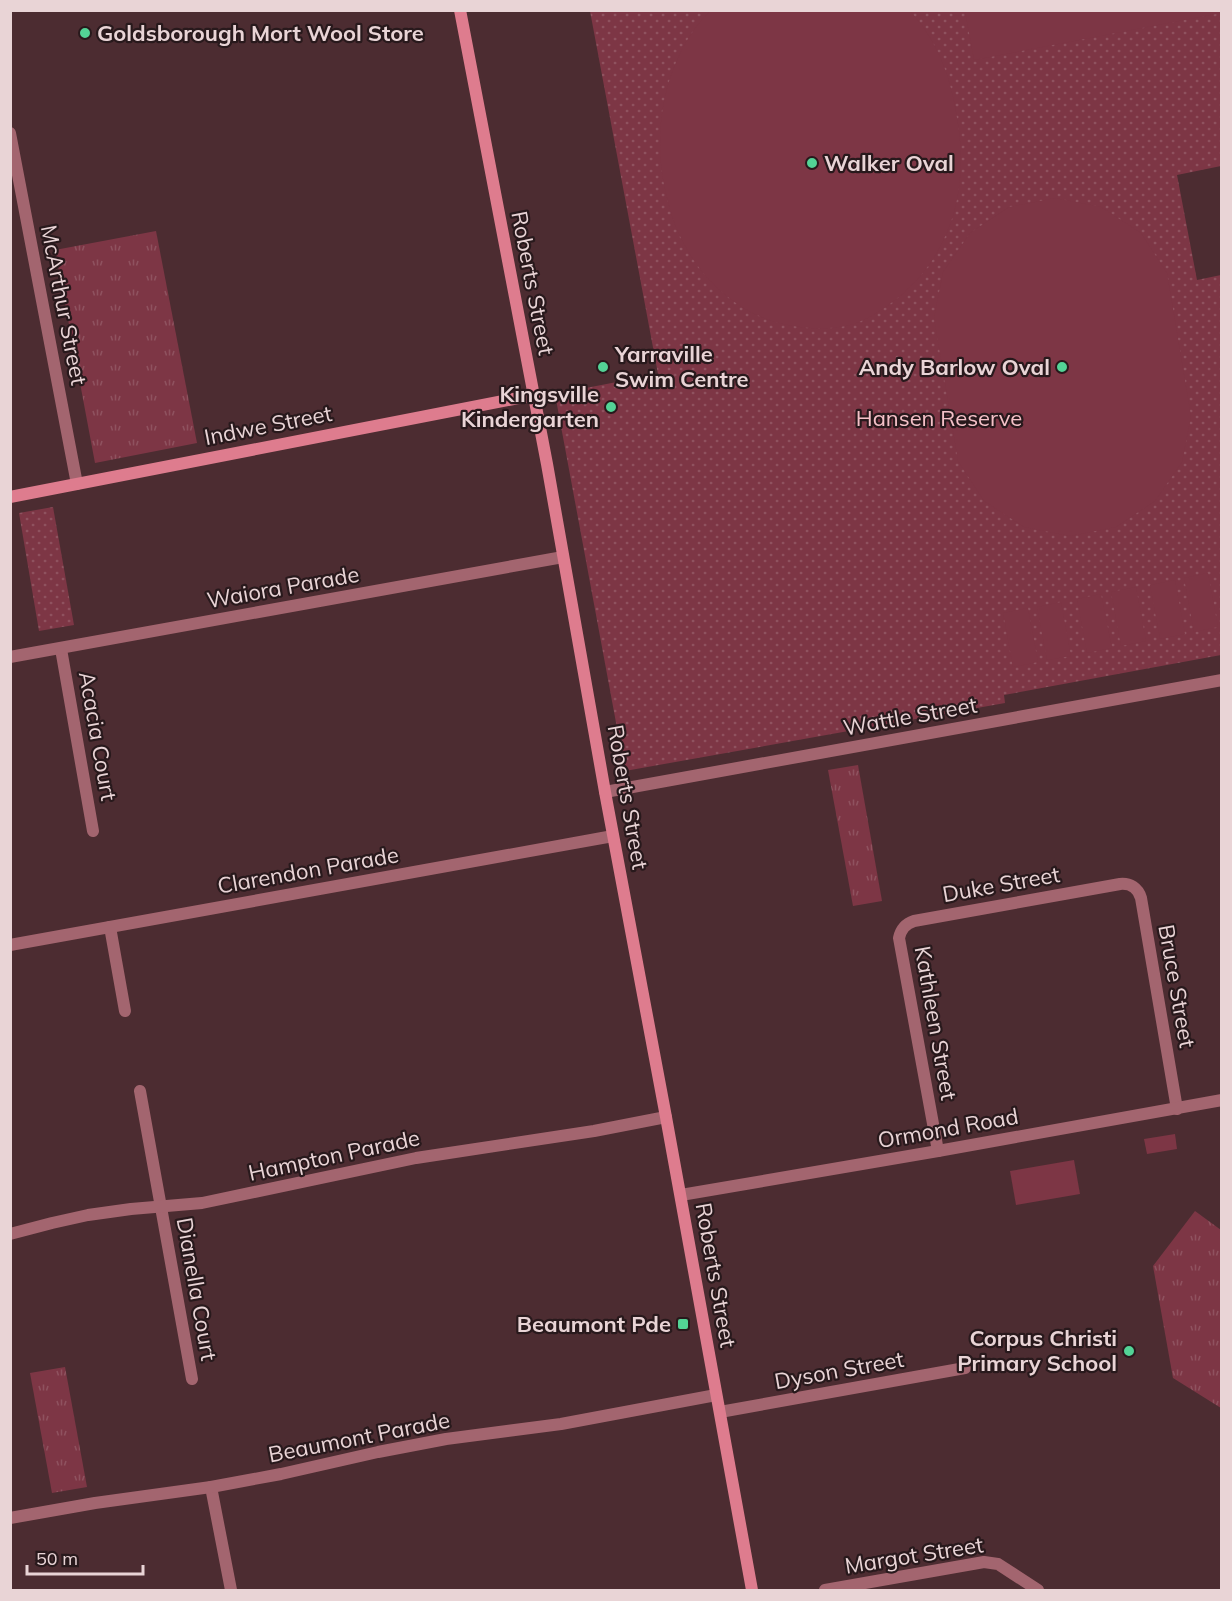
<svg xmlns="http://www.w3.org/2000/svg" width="1232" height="1601" viewBox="0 0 1232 1601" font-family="Mulish,sans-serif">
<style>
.grass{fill:url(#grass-tufts)}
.park{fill:url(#park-dots)}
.garden{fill:#7d3645}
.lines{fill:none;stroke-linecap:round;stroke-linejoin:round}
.street{stroke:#a3656f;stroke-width:12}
.secondary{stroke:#de7c8e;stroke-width:12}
.poi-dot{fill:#53d396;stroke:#28191c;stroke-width:2}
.labels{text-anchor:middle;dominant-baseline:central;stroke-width:4.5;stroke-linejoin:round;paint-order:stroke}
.poi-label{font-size:22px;font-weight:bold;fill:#e9d4d6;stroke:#28191c;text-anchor:end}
.street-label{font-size:22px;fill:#e9d4d6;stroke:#28191c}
.park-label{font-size:22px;fill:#f5c1c8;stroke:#28191c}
</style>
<defs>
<pattern id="grass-tufts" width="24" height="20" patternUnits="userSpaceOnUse" patternTransform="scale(1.5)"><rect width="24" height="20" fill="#7d3645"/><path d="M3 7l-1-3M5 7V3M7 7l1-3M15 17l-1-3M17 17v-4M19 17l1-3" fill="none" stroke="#8f525f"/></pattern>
<pattern id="park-dots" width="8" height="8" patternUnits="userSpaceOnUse" patternTransform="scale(1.5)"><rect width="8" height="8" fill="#7d3645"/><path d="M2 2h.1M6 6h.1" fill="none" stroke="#8f525f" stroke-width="1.8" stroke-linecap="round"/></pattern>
</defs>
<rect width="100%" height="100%" fill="#4c2c31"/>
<g class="grass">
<path d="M156 231 197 443 95 463 55 250Z"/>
<path d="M858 765 882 901 853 906 828 770Z"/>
<path d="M1195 1211 1221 1230V1408L1173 1378 1153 1266Z"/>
<path d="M65 1367 87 1487 52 1493 30 1373Z"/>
</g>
<g class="park">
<path d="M590 11H1221V166L1177 175 1197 280 1221 275V655L1004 695 1005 703 625 771 555 394 658 374Z"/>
<path d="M53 507 74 625 39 631 19 513Z"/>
</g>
<g class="garden">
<path d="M909 10C940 43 952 81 958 124 968 190 952 252 900 296 887 307 870 318 854 324 837 329 817 329 800 327 743 321 697 279 676 227 670 212 666 195 663 179 653 121 668 53 710 11Z"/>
<path d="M1221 10V13L974 60 965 11Z"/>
<path d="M1055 198 1101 207 1141 233 1167 273 1191 416 1182 462 1155 501 1116 527 1070 536 1024 527 984 501 958 461 934 318 943 272 970 233 1009 207Z"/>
<path d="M1208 573 1218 627 1194 632 1184 578Z"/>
<path d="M1175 580 1185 634 1160 639 1150 585Z"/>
<path d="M1136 587 1146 641 1121 646 1111 592Z"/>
<path d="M1101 594 1112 648 1087 653 1077 599Z"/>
<path d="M1061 602 1071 656 1047 660 1037 607Z"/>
<path d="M1028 608 1038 662 1013 667 1003 613Z"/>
<path d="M1175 1134 1177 1149 1147 1154 1144 1139Z"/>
<path d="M1074 1160 1080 1194 1016 1205 1010 1171Z"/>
</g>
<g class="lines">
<g class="street">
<path d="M10 133 77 484"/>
<path d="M61 649 93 831"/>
<path d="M10 657 563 557"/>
<path d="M605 792 1222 680"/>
<path d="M110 927 125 1011"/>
<path d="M10 945 613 836"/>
<path d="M140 1091 192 1379"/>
<path d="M938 1151 899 938C901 929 905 924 914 921L1120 884C1130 883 1138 888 1141 898L1177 1109"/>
<path d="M681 1195 938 1151 1222 1100"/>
<path d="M10 1234 52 1223 88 1215 131 1209 202 1203 416 1158 594 1131 666 1117"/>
<path d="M720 1412 965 1368"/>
<path d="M211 1487 231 1590"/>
<path d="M10 1518 95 1503 211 1487 281 1474 378 1452 446 1439 561 1424 716 1395"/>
<path d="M825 1590 984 1562 998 1564 1038 1590"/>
</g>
<g class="secondary">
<path d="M460 10 547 464 605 792 666 1117 752 1590"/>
<path d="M10 497 534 395"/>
</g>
</g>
<g class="poi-dot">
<circle cx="85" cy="33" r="6"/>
<circle cx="812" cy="163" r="6"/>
<circle cx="603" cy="367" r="6"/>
<circle cx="1062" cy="367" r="6"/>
<circle cx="611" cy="407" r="6"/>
<rect x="677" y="1318" width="12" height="12" rx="3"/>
<circle cx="1129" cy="1351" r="6"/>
</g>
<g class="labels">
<g class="poi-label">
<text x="97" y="33" text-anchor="start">Goldsborough Mort Wool Store</text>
<text x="824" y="163" text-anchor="start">Walker Oval</text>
<text x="615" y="354" text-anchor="start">Yarraville<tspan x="615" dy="25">Swim Centre</tspan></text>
<text x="1050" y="367">Andy Barlow Oval</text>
<text x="599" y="394">Kingsville<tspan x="599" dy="25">Kindergarten</tspan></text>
<text x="671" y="1324">Beaumont Pde</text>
<text x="1117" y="1338">Corpus Christi<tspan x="1117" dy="25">Primary School</tspan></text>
</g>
<g class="street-label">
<text transform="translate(533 283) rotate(79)">Roberts Street</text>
<text transform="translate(64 305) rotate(79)">McArthur Street</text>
<text transform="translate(268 425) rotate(-11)">Indwe Street</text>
<text transform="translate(283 587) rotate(-10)">Waiora Parade</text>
<text transform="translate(910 716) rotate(-10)">Wattle Street</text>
<text transform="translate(98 736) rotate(80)">Acacia Court</text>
<text transform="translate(628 797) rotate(80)">Roberts Street</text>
<text transform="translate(308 870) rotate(-10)">Clarendon Parade</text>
<text transform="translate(1001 884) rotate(-10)">Duke Street</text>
<text transform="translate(1177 986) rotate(80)">Bruce Street</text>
<text transform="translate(936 1023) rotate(80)">Kathleen Street</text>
<text transform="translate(948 1128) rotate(-10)">Ormond Road</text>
<text transform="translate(334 1155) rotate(-12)">Hampton Parade</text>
<text transform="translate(716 1275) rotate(80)">Roberts Street</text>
<text transform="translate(197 1289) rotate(80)">Dianella Court</text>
<text transform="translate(839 1370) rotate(-10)">Dyson Street</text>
<text transform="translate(359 1437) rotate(-11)">Beaumont Parade</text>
<text transform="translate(914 1555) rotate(-9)">Margot Street</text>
</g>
<g class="park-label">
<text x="939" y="418">Hansen Reserve</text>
</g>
</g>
<rect width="1232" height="1601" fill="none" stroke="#e9d4d6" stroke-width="24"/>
<path d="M27 1565v9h116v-9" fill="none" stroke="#e9d4d6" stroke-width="3"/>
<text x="36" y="1565" font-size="18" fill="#e9d4d6" stroke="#28191c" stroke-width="4.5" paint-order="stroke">50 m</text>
</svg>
